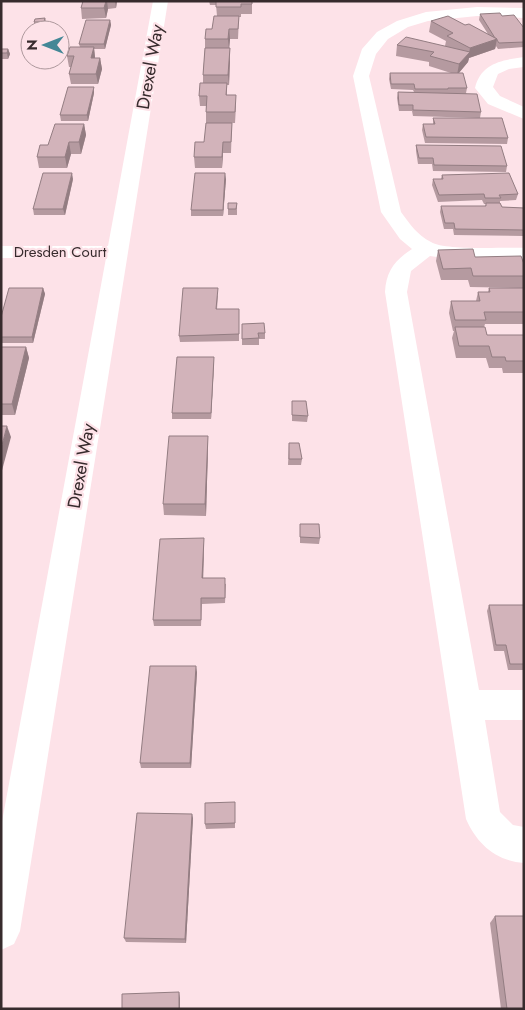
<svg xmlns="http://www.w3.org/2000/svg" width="525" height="1010" viewBox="0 0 525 1010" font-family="Jost,sans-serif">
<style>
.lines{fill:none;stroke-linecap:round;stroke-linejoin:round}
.minor{fill:#fff;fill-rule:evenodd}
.wall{fill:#b59aa0}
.shaded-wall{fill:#937d82}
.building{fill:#d2b3ba;stroke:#937d82}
.labels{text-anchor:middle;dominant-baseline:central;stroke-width:4.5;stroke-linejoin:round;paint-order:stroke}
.far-street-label{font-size:15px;fill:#372b2d;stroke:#fde2e8}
.street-label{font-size:18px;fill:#372b2d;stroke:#fde2e8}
</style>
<rect width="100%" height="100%" fill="#fde2e8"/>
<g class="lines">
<g class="minor">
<path d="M153 1H168L20 931 14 944 1 950V827L106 258H1V246H108Z"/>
<path d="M477 7 524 8V18L477 16 428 21 408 27 388 39 376 54 369 76 401 212C410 224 417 235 431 242 446 251 504 247 524 248V260L451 259 430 256 411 271 407 292 479 690H524V720H485L500 812 513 825 524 827V863C496 861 477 844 466 819L385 292C386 271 395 260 412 249L400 239 381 212 353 76 362 49 377 32 397 21 426 12Z"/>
<path d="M524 57V67L509 69 498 74 493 87 500 96 524 107V119L488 104 475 88C481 63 502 60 524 57Z"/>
</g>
</g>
<g class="wall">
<path d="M83 1H117L116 8 108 9 106 18 82 19 81 8Z"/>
<path d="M209 1H252V14H241V17H239L238 39H230L229 48H230V59L229 85H227V95L236 106 235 123H206V106H200L199 96 203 83V75L205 48V39L212 29 217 16 216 5H210Z"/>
<path d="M480 14 502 16 524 28V47L498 49 496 46 495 49 469 58 468 62 459 73 467 88 466 93 481 112 480 118 413 116 412 111H399L397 98 398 92H414L413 90 391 89 389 79 390 73H451L429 66V62L396 56 397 45 445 46 446 41 429 32 431 21 465 25 488 34 479 20Z"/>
<path d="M45 18 46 24 45 27H35L34 22Z"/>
<path d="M110 20 111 25 105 49H94L95 58H100L102 69 98 84H71L69 74 71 67H69L67 56 80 47 79 44Z"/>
<path d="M1 49H8L10 54 8 59H1Z"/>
<path d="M94 93 88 121H61L60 115Z"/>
<path d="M433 118 508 138 507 144 425 143 422 130 423 124H433Z"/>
<path d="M232 123 231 153H223L222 168H195L194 157 204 142Z"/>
<path d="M84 124 86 135 81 154H71L67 168H39L37 157 48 145Z"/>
<path d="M416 145 507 166 506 172 433 171 432 164H418L416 151Z"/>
<path d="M442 175 518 194 516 200 500 201V203L502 207 524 208V236L454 235 453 229H444L440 212 441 206H485L486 204H484L482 200 438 202 432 185 433 179H441Z"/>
<path d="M73 179 65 215H34L33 209Z"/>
<path d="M226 179 223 216H191V210Z"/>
<rect x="228" y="203" width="9" height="12"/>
<path d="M438 250 475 257 524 264V288L470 287 468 280H441L436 261Z"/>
<path d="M43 288 45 294 33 343H1V317Z"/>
<path d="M489 288H524V324H485L484 327 487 335H524V373H503L502 368H489L486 358H456L452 338 454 331H453L449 313 451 301H476L478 292H488Z"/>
<path d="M218 295 217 309H239V341L180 342 179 336Z"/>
<path d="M242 324 265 333V339H259V345H242Z"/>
<path d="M1 347H26L29 358 15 415H1Z"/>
<path d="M214 363 211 419H172V413Z"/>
<path d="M292 401 308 416 307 422 292 421Z"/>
<path d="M289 443 302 459 301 465H288Z"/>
<path d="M208 448 206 516 164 515 163 504Z"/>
<path d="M300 524 320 538 319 544 300 543Z"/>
<path d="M204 544 203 578 226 584 225 603 202 604 201 626H154L153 620Z"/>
<path d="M489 605H524V670H508L504 651H494L487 611Z"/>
<path d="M197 672 191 768H141L140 763Z"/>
<path d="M235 802V828L206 829 205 824Z"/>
<path d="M193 818 186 943 126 942 124 938Z"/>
<path d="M495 916 524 1009H501L490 923Z"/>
</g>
<g class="shaded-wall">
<path d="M106 1H107L108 9 106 18 104 8Z"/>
<path d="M115 1H117L116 8Z"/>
<path d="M45 18 46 24 45 27 44 22Z"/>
<path d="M110 20 111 25 105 49 104 44Z"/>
<path d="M229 29 230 39 229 50 228 39Z"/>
<path d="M497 39 495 49 469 58 468 62 457 75 459 64 469 53 470 48Z"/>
<path d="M94 47 95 57 92 69 91 58Z"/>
<path d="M230 48V59L229 85 228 75Z"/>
<path d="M8 49 10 54 8 59 7 53Z"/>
<path d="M100 58 102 69 98 84 96 74Z"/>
<path d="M94 87V93L88 121 87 115Z"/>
<path d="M84 124 86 135 81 154 79 142Z"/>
<path d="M69 142 71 154 67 168 65 157Z"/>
<path d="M223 142V153L222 168V157Z"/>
<path d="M72 173 73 179 65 215 63 209Z"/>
<path d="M225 173 226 179 223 216V210Z"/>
<path d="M43 288 45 294 33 343 32 337Z"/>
<path d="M26 347 29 358 15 415 12 404Z"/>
<path d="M214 357V363L211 419V413Z"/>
<path d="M7 426 11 437 1 474V449Z"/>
<path d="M208 436V448L206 516 205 504Z"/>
<path d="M204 538V544L203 584 202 578Z"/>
<path d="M196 666 197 672 191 768 190 763Z"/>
<path d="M192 814 193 818 186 943 185 939Z"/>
<path d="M179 992 180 998V1009H179Z"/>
</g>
<g class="building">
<path d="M83 1H106L104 8H81Z"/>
<path d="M216 1H252V4H241V7H216Z"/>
<path d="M500 13 502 16 514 15 524 28V42L499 43 497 40V39L495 38 480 14Z"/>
<path d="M214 16H239L238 29H229L228 39H205L206 29H212Z"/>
<path d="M448 16 465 25 469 24 497 39 470 48 447 36 453 33 431 21Z"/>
<path d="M45 18 44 22H34L35 19Z"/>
<path d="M86 20H110L104 44H79Z"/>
<path d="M406 37 470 52 459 64 430 56 434 52 397 45Z"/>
<path d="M70 47H94L91 58H100L96 74H69L74 56H67Z"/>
<path d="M205 48H230L228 75H203Z"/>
<path d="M1 49H8L7 53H1Z"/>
<path d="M390 73H463L467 88H448V89H415L414 84H391Z"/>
<path d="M200 83H227L226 95H236L235 112H206L207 96H199Z"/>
<path d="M68 87H94L87 115H60Z"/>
<path d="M398 92 477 94 481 112 413 110V105H399Z"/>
<path d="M433 118H502L508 138 426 137 423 124H435Z"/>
<path d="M206 123H232L231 142H223L222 157H194L195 142H204Z"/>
<path d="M55 124H84L79 142H69L65 157H37L40 145H48Z"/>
<path d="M416 145 501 146 507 166 434 165 433 158H419Z"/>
<path d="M43 173H72L63 209H33Z"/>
<path d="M195 173H225L223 210H191Z"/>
<path d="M509 173 518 194 499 195 501 198H485L484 194 439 195 433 179H443L442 175Z"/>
<path d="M228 203H237L236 209H228Z"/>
<path d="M486 203H500L502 207 524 208V230L455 229 454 223H445L441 206H486Z"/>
<path d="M473 249 475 257 521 256 524 264V276H473L471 268 443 269 438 250Z"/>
<path d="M9 288H43L32 337H1V317Z"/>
<path d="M183 288H218L216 309H239V334L179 336Z"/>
<path d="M489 288H524V312H484L486 320H455L451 301H480L478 292H490Z"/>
<path d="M264 323 265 333H258L259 338 242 339V324Z"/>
<path d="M455 327H485L487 335H524V361H506L505 357H492L489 346H459Z"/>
<path d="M1 347H26L12 404H1Z"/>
<path d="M177 357H214L211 413H172Z"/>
<path d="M292 401H306L308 416 292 415Z"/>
<path d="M1 426H7L1 449Z"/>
<path d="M169 436H208L205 504H163Z"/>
<path d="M289 443H299L302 459H289Z"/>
<path d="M300 524H319L320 538 300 537Z"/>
<path d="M204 538 202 578H225V598H201V620H153L160 539Z"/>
<path d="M489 605H524V664H510L506 645H496Z"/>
<path d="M150 666H196L190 763H140Z"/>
<path d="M235 802V823L205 824V803Z"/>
<path d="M137 813 192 814 185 939 124 938Z"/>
<path d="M495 916H524V1009H507Z"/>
<path d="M179 992V1009H122V994Z"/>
</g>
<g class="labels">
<g class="far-street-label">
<text x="60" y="252">Dresden Court</text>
</g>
<g class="street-label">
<text transform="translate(150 67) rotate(-80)">Drexel Way</text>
<text transform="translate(81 466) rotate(-80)">Drexel Way</text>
</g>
</g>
<rect width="525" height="1010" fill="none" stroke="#372b2d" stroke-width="5"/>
<g transform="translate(45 45) rotate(270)"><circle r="24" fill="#fde2e8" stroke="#ae999d"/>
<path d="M0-4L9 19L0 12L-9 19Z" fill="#438796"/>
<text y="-8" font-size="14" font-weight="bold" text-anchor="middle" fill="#372b2d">N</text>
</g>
</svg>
